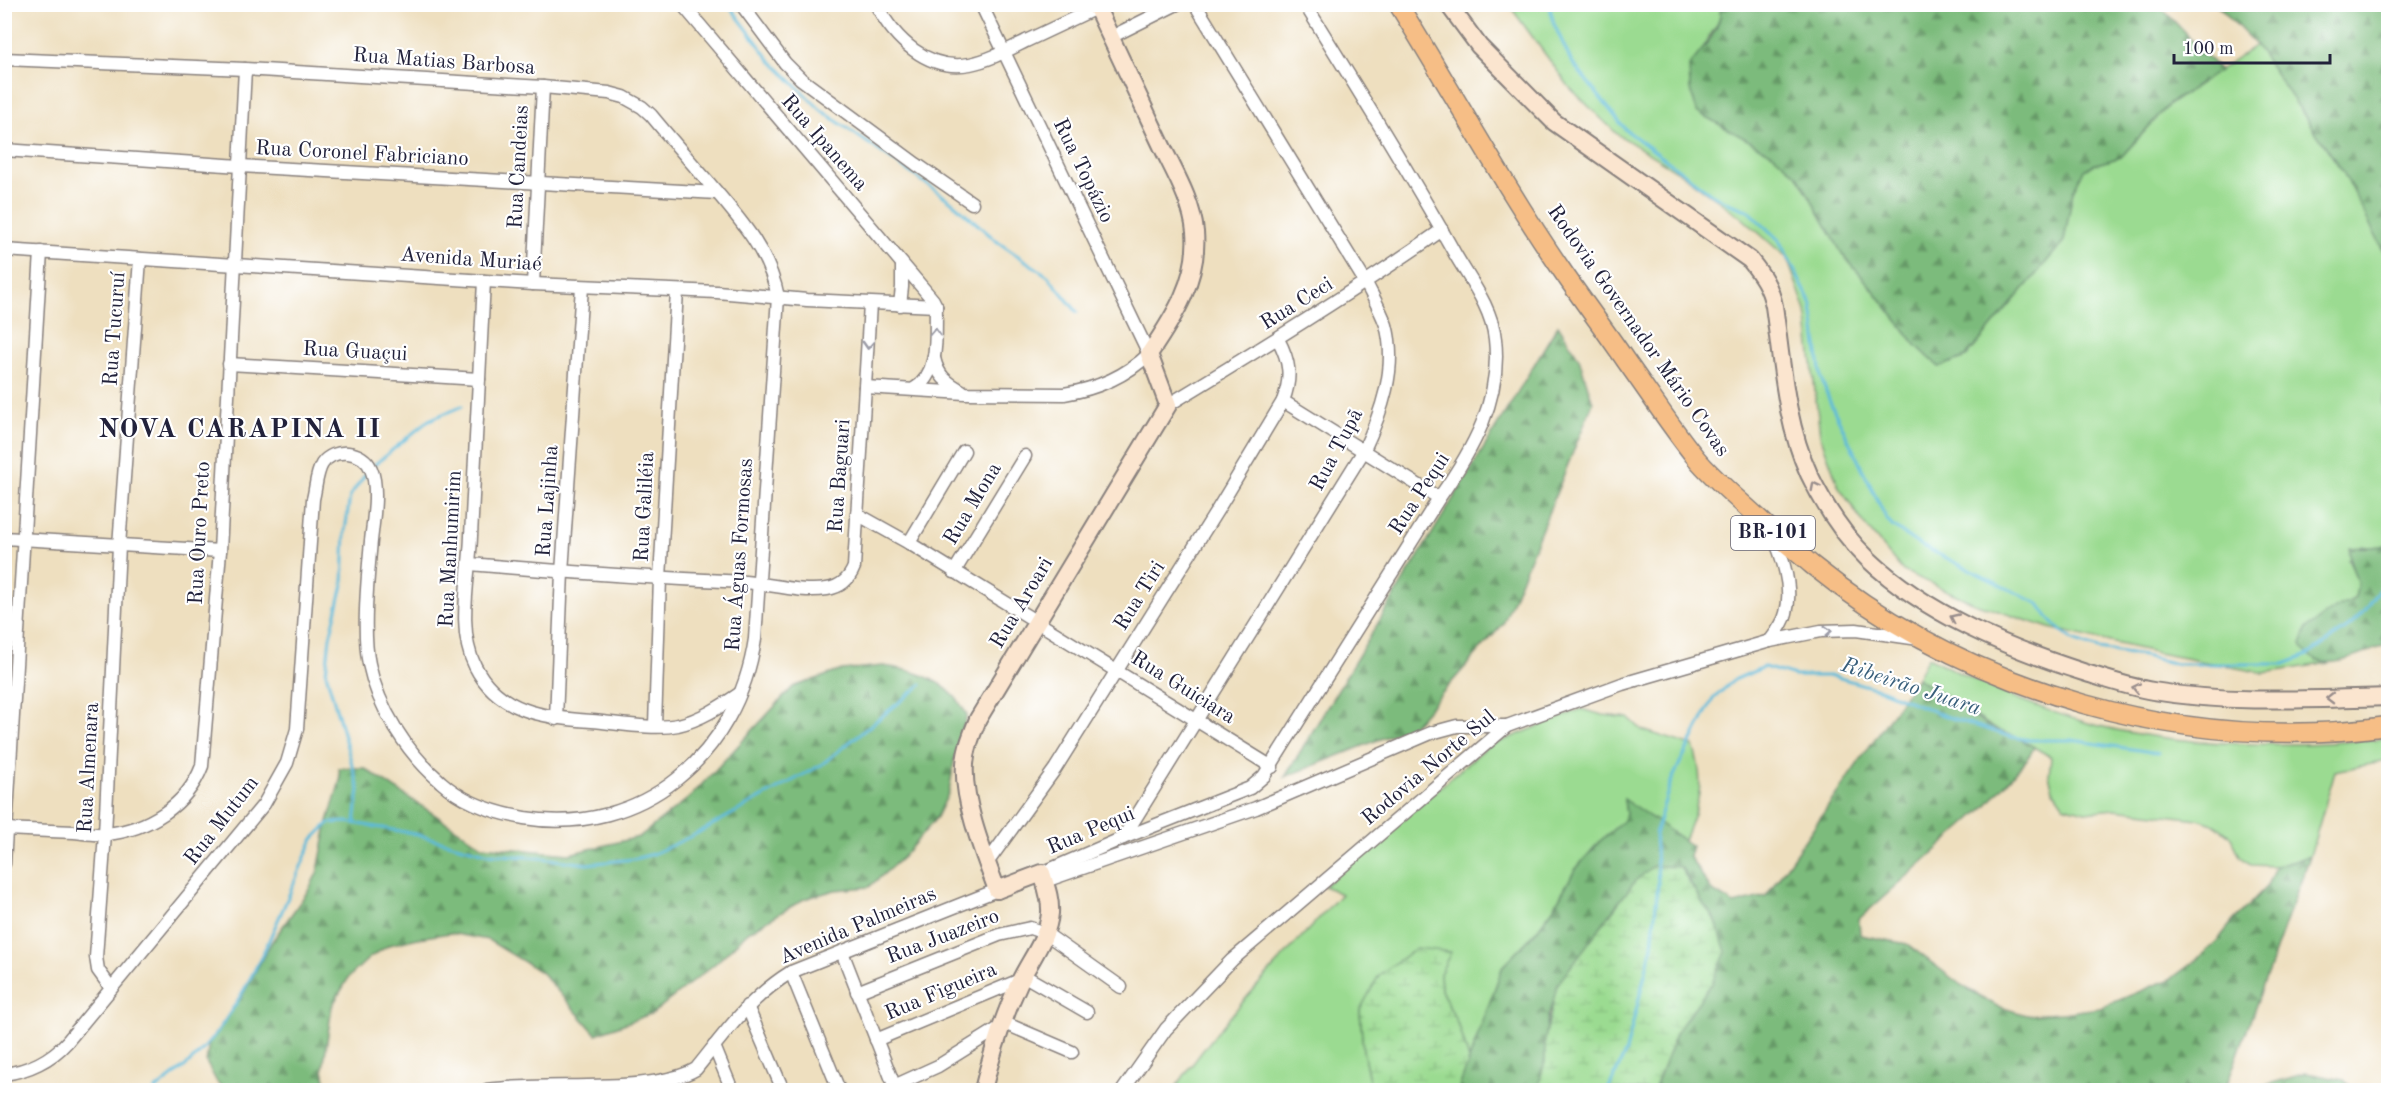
<svg xmlns="http://www.w3.org/2000/svg" width="2393" height="1095" viewBox="0 0 2393 1095" font-family="'Old Standard TT',serif">
<style>
.grass{fill:#9bdb91;stroke:#5e7e66;stroke-width:1.5}
.forest{fill:url(#forest-firs);stroke:#4f6e5b;stroke-width:1.5}
.wetland{fill:url(#wetland-marsh);stroke:#5e7e66;stroke-width:1.5}
.lines{fill:none;stroke-linecap:round;stroke-linejoin:round}
.stream{stroke:#5cbada;stroke-width:3}
.street-casing{stroke:#88807d;stroke-width:15}
.secondary-casing{stroke:#88807d;stroke-width:20}
.primary-casing{stroke:#88807d;stroke-width:21}
.street{stroke:#fff;stroke-width:12}
.secondary{stroke:#fbe5cf;stroke-width:16}
.primary{stroke:#f6be86;stroke-width:18}
.oneway{stroke:#9c9ca7}
.oneway2{stroke:#998d8c}
.labels{text-anchor:middle;dominant-baseline:central;stroke-width:4.5;stroke-linejoin:round;paint-order:stroke}
.shield{fill:#fff;stroke:#646476;stroke-width:1.5}
.shield-label{font-size:20px;font-weight:bold;fill:#22223b}
.street-label{font-size:21px;fill:#22223b;stroke:#fff}
.water-label{font-size:22px;font-style:italic;fill:#395f7b;stroke:#fff}
.district-label{font-size:27px;font-weight:bold;letter-spacing:1.5px;fill:#22223b;stroke:#fff}
</style>
<defs>
<pattern id="forest-firs" width="22" height="20" patternUnits="userSpaceOnUse" patternTransform="scale(1.5)"><rect width="22" height="20" fill="#7cbb7b"/><path d="M5 1l3.5 6h-7zM16 11l3.5 6h-7z" fill="#659866"/></pattern>
<pattern id="wetland-marsh" width="20" height="14" patternUnits="userSpaceOnUse" patternTransform="scale(1.5)"><rect width="20" height="14" fill="#9bdb91"/><path d="M1 5h8M5 5V1M11 12h8M15 12V8" fill="none" stroke="#85bc7e"/></pattern>
</defs>
<rect width="100%" height="100%" fill="#fff"/>
<filter id="ink" filterUnits="userSpaceOnUse"><feTurbulence type="fractalNoise" baseFrequency=".0167" numOctaves="2"/><feDisplacementMap in="SourceGraphic" scale="12" xChannelSelector="R" yChannelSelector="G"/><feConvolveMatrix kernelMatrix="1 2 1 2 8 2 1 2 1" color-interpolation-filters="sRGB"/></filter>
<filter id="wash" filterUnits="userSpaceOnUse"><feTurbulence type="fractalNoise" baseFrequency=".008" numOctaves="4" result="noise"/><feDisplacementMap in="SourceGraphic" scale="24" xChannelSelector="R" yChannelSelector="G"/><feGaussianBlur stdDeviation="1.35" result="paint"/><feColorMatrix in="noise" values="0 0 0 0 0 0 0 0 0 0 0 0 0 0 0 0 0 1.4 0 .05"/><feComposite in="paint" operator="in"/></filter>
<g filter="url(#wash)">
<rect width="100%" height="100%" fill="#eedfbf"/>
<g class="grass">
<path d="M1509 5H1720C1724 24 1708 33 1703 49 1698 65 1699 94 1697 112L1773 154 1798 176 1843 255 1872 288 1916 345 1939 367 1966 357 2064 241 2073 191 2084 169 2093 165 2121 157 2169 105 2256 45 2344 173 2388 260V388L2382 403 2388 426V544L2376 548 2362 546 2348 560C2356 575 2361 583 2354 599L2337 607 2316 661 2330 663 2263 673 2158 653 2049 628 1974 603 1903 571 1864 524 1839 487 1820 435 1806 311 1787 258 1741 217 1677 171 1617 134 1570 88Z"/>
<path d="M1928 657C1979 684 2032 707 2088 723 2178 748 2297 748 2388 738V761L2335 771 2310 856 2275 866 2251 865 2240 856 2231 837 2216 825 2198 819 2115 809 2085 812 2064 806 2053 790 2049 775 2051 757 2020 739 1995 729 1917 678Z"/>
<path d="M1581 709 1603 715 1629 718 1642 730 1693 746C1706 783 1699 804 1684 840L1624 800 1626 814 1622 822 1599 842 1575 870 1553 909 1534 934 1503 966 1469 1060 1460 1029 1441 990 1440 974 1360 1010 1363 1050 1371 1090H1174C1222 1019 1284 957 1341 894L1324 886 1487 747Z"/>
</g>
<g class="forest">
<path d="M2158 4 2220 70 2169 104 2121 157 2093 165 2084 170 2073 191 2064 241 1966 357 1939 367 1916 345 1872 288 1843 255 1798 176 1773 154 1697 112 1690 89 1689 66C1702 49 1724 28 1720 5Z"/>
<path d="M2217 5H2388V260L2343 172 2256 45Z"/>
<path d="M1558 325 1579 358 1593 403 1503 624 1413 726 1285 777Z"/>
<path d="M2388 544V644C2362 653 2319 680 2301 645L2307 628 2337 607 2354 599C2364 576 2346 569 2350 548 2364 546 2376 549 2388 544Z"/>
<path d="M883 666C908 669 935 676 953 695 959 700 963 709 967 715L955 756 949 792 937 817 903 857 869 887 835 890 804 899 748 932 717 962 653 1013 596 1034 541 972 488 940 450 933 418 938 389 945 369 958 349 977 332 1006 323 1069 327 1090H226L217 1082 206 1062 209 1042 242 996 271 943 308 891 318 871 327 825 340 781 339 768H364L482 846 569 854 639 837 690 797 793 687 842 670Z"/>
<path d="M1917 678 1994 729 2020 739 2034 747 2029 757 1986 806 1859 919 1860 935 1907 944 1961 985 1997 1006 2026 1015 2062 1013 2100 1008 2172 978 2195 961 2218 940 2233 921 2267 886 2275 866 2310 856 2225 1090H1654L1677 1031 1712 983 1716 921 1703 904 1681 867 1653 866C1616 898 1592 939 1567 981 1561 991 1552 1002 1549 1013 1543 1038 1549 1068 1537 1090H1458L1503 966 1534 934 1553 909 1575 870 1599 842 1622 822 1626 814 1624 799 1692 846 1689 856 1711 890 1734 904 1766 896Z"/>
<path d="M2306 1073 2344 1080 2354 1090H2249Z"/>
</g>
<g class="wetland">
<path d="M1653 866 1680 867 1703 904 1716 921 1726 952 1712 983 1677 1031 1654 1090H1537L1545 1062V1039L1557 985 1635 881Z"/>
<path d="M1416 948 1451 952 1440 974 1441 990 1460 1029 1469 1060 1458 1090H1371L1363 1050 1360 1010 1379 975Z"/>
</g>
<g class="lines">
<g class="stream">
<path d="M728 4 771 61 821 110 952 202 999 243 1048 276 1077 312"/>
<path d="M1549 4 1554 24 1571 61 1626 130 1710 193 1728 203 1747 210 1779 240 1812 305 1821 378 1830 402 1886 518 1892 526 1918 544 2039 604 2051 621 2061 631 2073 640 2098 649 2143 656 2177 664H2284L2308 655 2351 625 2364 611 2388 577"/>
<path d="M374 465 429 420 462 406"/>
<path d="M355 823 359 789 326 673 330 637 343 585 345 531 350 496 367 472"/>
<path d="M155 1090C171 1077 191 1064 204 1048 253 992 283 906 313 839L329 823 347 822 411 833 489 854 541 858 587 864 634 859 653 854 694 835 821 765 921 685"/>
<path d="M1608 1090 1626 1051 1652 946 1658 883 1655 834 1670 784 1680 763 1713 699 1734 680 1764 667 1795 676H1833L1882 690 1945 716 2012 737 2030 740H2072L2158 753"/>
</g>
</g>
</g>
<g filter="url(#ink)">
<g class="lines">
<defs>
<g id="street">
<path d="M682 4 933 300 936 306"/>
<path d="M741 4 785 63 801 79 916 164 972 203"/>
<path d="M876 4C894 39 928 72 970 64 990 60 1008 50 1026 41 1049 30 1073 19 1096 8"/>
<path d="M1111 37 1177 4"/>
<path d="M4 59 245 69 543 87 609 93 624 97 642 107 651 115C670 138 689 160 709 183 739 218 769 251 778 297L755 639C738 754 642 837 524 818 496 813 463 802 441 782 407 753 378 708 369 664 362 633 368 574 371 541 373 522 379 487 371 469 363 450 334 447 322 464 316 474 316 488 313 499L297 729 287 763 264 804 67 1042C51 1060 28 1071 4 1074"/>
<path d="M4 150 240 166 717 193"/>
<path d="M4 250 533 284 717 292 807 300 936 306"/>
<path d="M484 281C479 366 475 451 471 536 470 575 456 629 475 666 498 712 545 718 592 721 617 723 653 730 678 725 700 720 720 707 739 694"/>
<path d="M533 284 543 87"/>
<path d="M900 305 902 287V264"/>
<path d="M934 358C938 376 946 382 962 391"/>
<path d="M229 364 479 379"/>
<path d="M865 387 965 393 1064 394C1096 389 1126 376 1149 354L981 4"/>
<path d="M914 389C941 373 935 333 936 306"/>
<path d="M1283 401 1439 498"/>
<path d="M1168 405C1261 349 1353 292 1442 230"/>
<path d="M857 514 909 543 1272 767"/>
<path d="M4 538 220 551"/>
<path d="M909 543 964 451"/>
<path d="M470 564C562 572 653 578 745 582 771 584 800 593 827 589 840 587 849 580 854 567L870 304"/>
<path d="M954 572 1025 456"/>
<path d="M1770 641C1776 633 1784 623 1786 613 1793 588 1783 558 1773 535"/>
<path d="M556 719 562 572 582 287"/>
<path d="M655 725 660 578 677 291"/>
<path d="M4 829C27 830 51 831 74 832 84 833 95 835 106 834 147 830 187 806 202 766L220 551 245 69"/>
<path d="M1123 838 1363 452C1381 414 1398 368 1386 325 1381 311 1373 297 1366 283L1195 4"/>
<path d="M987 863 1055 769 1218 509 1283 401C1292 377 1290 362 1278 339"/>
<path d="M4 864 41 252"/>
<path d="M1042 873 1123 838 1250 788 1264 776 1439 498C1472 451 1502 400 1495 339 1492 308 1470 280 1455 254 1408 169 1356 87 1305 4"/>
<path d="M1045 881 1256 808 1431 733 1457 726H1507"/>
<path d="M842 952 896 1090"/>
<path d="M791 972 839 1090"/>
<path d="M1023 975 1087 1012"/>
<path d="M111 988 98 970 96 957 105 834 119 546 140 259"/>
<path d="M857 992 999 935 1030 928 1045 933 1121 987"/>
<path d="M747 1006 783 1090"/>
<path d="M1002 1022 1072 1052"/>
<path d="M876 1040 1020 980"/>
<path d="M714 1046 732 1090"/>
<path d="M894 1086 938 1066 999 1028"/>
<path d="M487 1090C544 1081 652 1095 696 1069 726 1032 749 998 791 972L997 890"/>
<path d="M1123 1090 1166 1029 1232 960 1507 726 1622 684 1770 641 1821 631 1856 630 1919 639"/>
</g>
<g id="secondary">
<path d="M1448 4 1479 46 1554 122 1750 260C1762 275 1770 286 1774 306 1782 361 1785 422 1809 474 1824 505 1843 535 1868 559 1926 614 2008 648 2083 672 2106 679 2129 687 2153 691 2231 704 2310 699 2388 697"/>
<path d="M997 890C984 855 962 800 965 764 966 748 972 734 978 719L1168 405 1149 354C1174 317 1199 279 1195 232 1192 200 1173 170 1160 142 1138 96 1117 50 1095 4"/>
<path d="M983 1090C992 1052 1003 1017 1020 981 1030 960 1048 938 1050 913 1051 899 1046 886 1042 873L997 890"/>
</g>
<path id="primary" d="M1398 4C1453 93 1503 184 1561 269 1582 300 1605 330 1626 361 1649 393 1671 427 1696 458 1717 483 1743 503 1767 526 1781 540 1797 552 1812 565 1971 693 2186 754 2388 726"/>
</defs>
<use href="#street" class="street-casing"/>
<use href="#secondary" class="secondary-casing"/>
<use href="#primary" class="primary-casing"/>
<use href="#street" class="street"/>
<use href="#secondary" class="secondary"/>
<use href="#primary" class="primary"/>
</g>
<defs><path id="oneway-chevron" d="M-2-3.5L2.5 0L-2 3.5" fill="none" stroke-width="1.6" stroke-linecap="round" stroke-linejoin="round" transform="scale(1.5)"/></defs>
<g class="oneway">
<use href="#oneway-chevron" transform="translate(935 332) rotate(-88)"/>
<use href="#oneway-chevron" transform="translate(868 345) rotate(93)"/>
<use href="#oneway-chevron" transform="translate(1828 631) rotate(-4)"/>
</g>
<g class="oneway2">
<use href="#oneway-chevron" transform="translate(1815 486) rotate(-117)"/>
<use href="#oneway-chevron" transform="translate(1954 618) rotate(-155)"/>
<use href="#oneway-chevron" transform="translate(2136 688) rotate(-168)"/>
<use href="#oneway-chevron" transform="translate(2330 698) rotate(179)"/>
</g>
</g>
<g class="labels">
<rect class="shield" x="1731" y="516" width="84" height="34" rx="4.5"/>
<g class="shield-label">
<text x="1773" y="533">BR-101</text>
</g>
<g class="street-label">
<text transform="translate(444 62) rotate(4)">Rua Matias Barbosa</text>
<text transform="translate(824 143) rotate(49)">Rua Ipanema</text>
<text transform="translate(362 154) rotate(3)">Rua Coronel Fabriciano</text>
<text transform="translate(519 167) rotate(-87)">Rua Candeias</text>
<text transform="translate(1083 171) rotate(64)">Rua Topázio</text>
<text transform="translate(471 260) rotate(4)">Avenida Muriaé</text>
<text transform="translate(1297 304) rotate(-32)">Rua Ceci</text>
<text transform="translate(115 329) rotate(-86)">Rua Tucuruí</text>
<text transform="translate(1638 331) rotate(55)">Rodovia Governador Mário Covas</text>
<text transform="translate(355 352) rotate(3)">Rua Guaçui</text>
<text transform="translate(1337 450) rotate(-62)">Rua Tupã</text>
<text transform="translate(840 476) rotate(-86)">Rua Baguari</text>
<text transform="translate(1420 494) rotate(-57)">Rua Pequi</text>
<text transform="translate(548 501) rotate(-86)">Rua Lajinha</text>
<text transform="translate(973 504) rotate(-59)">Rua Mona</text>
<text transform="translate(645 507) rotate(-87)">Rua Galiléia</text>
<text transform="translate(200 533) rotate(-87)">Rua Ouro Preto</text>
<text transform="translate(451 549) rotate(-87)">Rua Manhumirim</text>
<text transform="translate(740 555) rotate(-86)">Rua Águas Formosas</text>
<text transform="translate(1140 596) rotate(-58)">Rua Tiri</text>
<text transform="translate(1022 603) rotate(-59)">Rua Aroari</text>
<text transform="translate(1183 688) rotate(32)">Rua Guiciara</text>
<text transform="translate(89 768) rotate(-87)">Rua Almenara</text>
<text transform="translate(1429 768) rotate(-40)">Rodovia Norte Sul</text>
<text transform="translate(222 821) rotate(-52)">Rua Mutum</text>
<text transform="translate(1091 831) rotate(-23)">Rua Pequi</text>
<text transform="translate(858 926) rotate(-23)">Avenida Palmeiras</text>
<text transform="translate(943 937) rotate(-21)">Rua Juazeiro</text>
<text transform="translate(941 992) rotate(-23)">Rua Figueira</text>
</g>
<g class="water-label">
<text transform="translate(1911 687) rotate(18)">Ribeirão Juara</text>
</g>
<g class="district-label">
<text x="240" y="429">NOVA CARAPINA II</text>
</g>
</g>
<rect width="2393" height="1095" fill="none" stroke="#fff" stroke-width="24"/>
<path d="M2174 54v9h156v-9" fill="none" stroke="#22223b" stroke-width="3"/>
<text x="2183" y="54" font-size="18" fill="#22223b" stroke="#ffffff" stroke-width="4.5" paint-order="stroke">100 m</text>
</svg>
